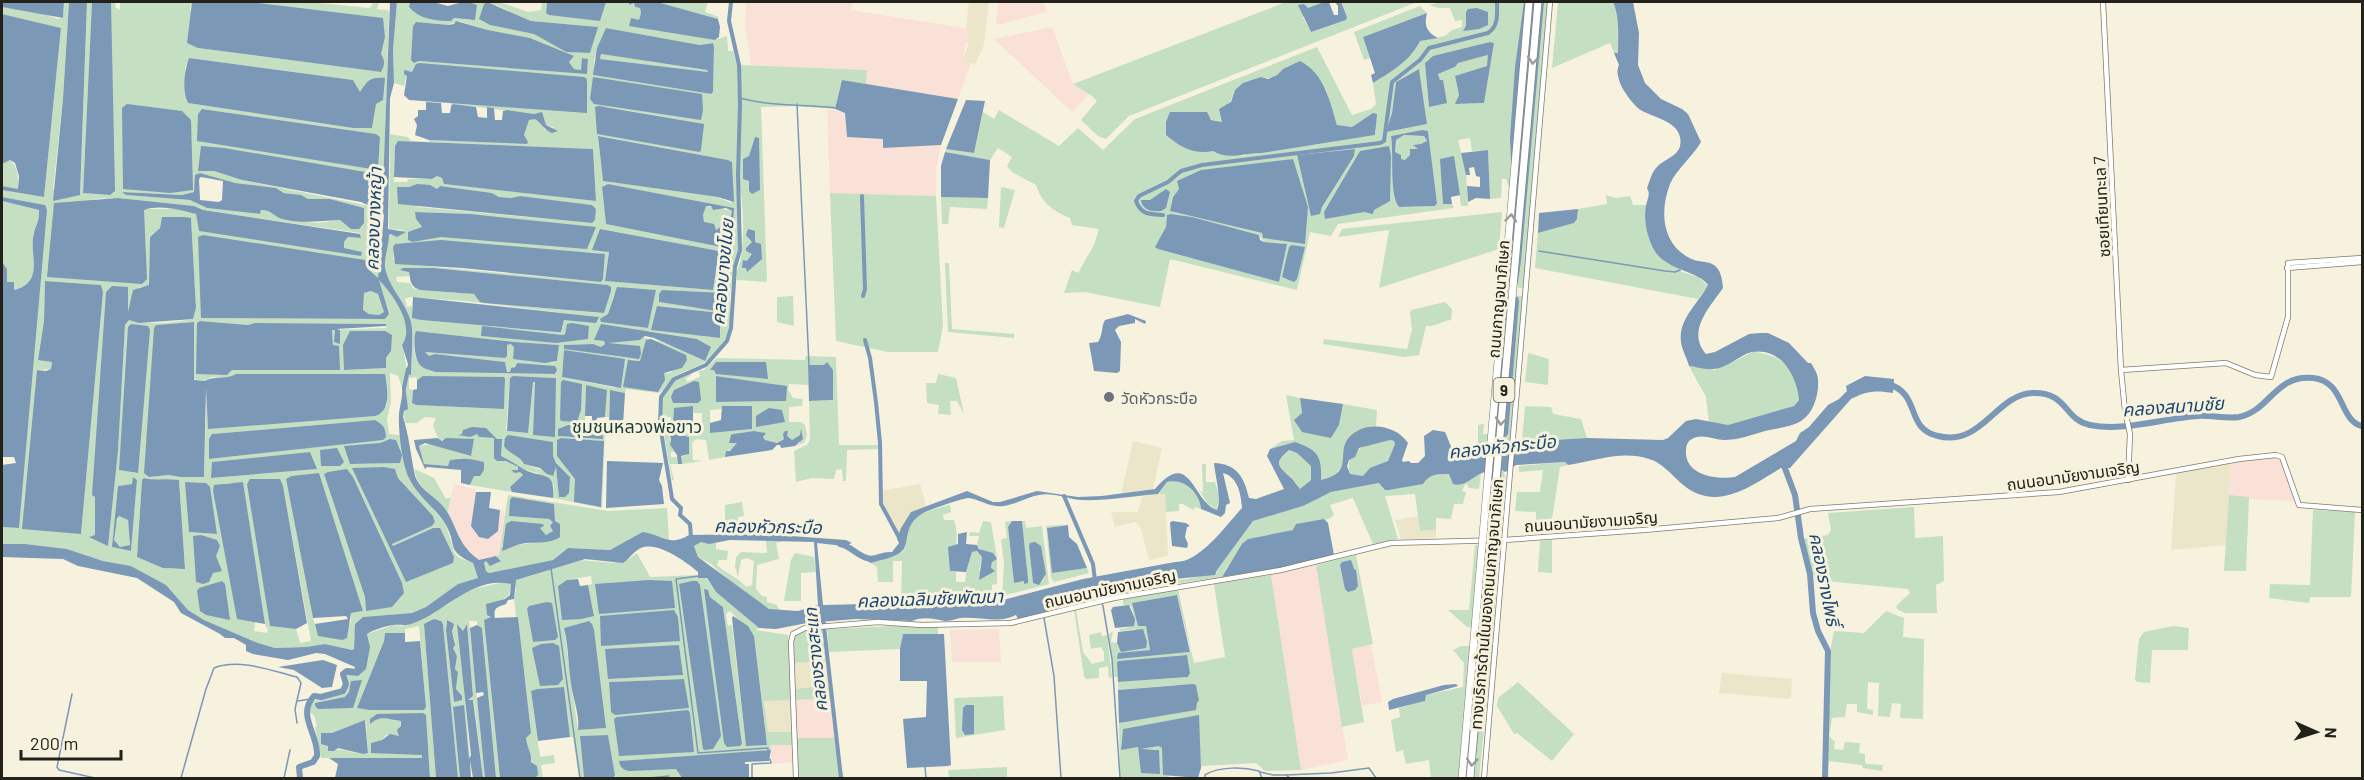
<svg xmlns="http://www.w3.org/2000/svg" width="2364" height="780" viewBox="0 0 2364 780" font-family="Barlow,'Noto Sans Thai',sans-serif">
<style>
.built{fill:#ebe5ca}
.industrial{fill:#fae1d8}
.green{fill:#c5dfc3;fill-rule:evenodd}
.water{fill:#7c98b7;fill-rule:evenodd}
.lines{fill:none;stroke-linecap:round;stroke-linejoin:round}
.stream{stroke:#7c98b7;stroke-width:1.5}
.canal{stroke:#7c98b7;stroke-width:4}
.river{stroke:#7c98b7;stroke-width:6}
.secondary-casing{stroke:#7f7c6b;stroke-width:6}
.secondary{stroke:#fff;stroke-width:4.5}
.highway-bridge-casing{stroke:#7f7c6b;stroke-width:8;stroke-linecap:butt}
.highway-bridge{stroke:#fff;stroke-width:7}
.oneway{stroke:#9c9b98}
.worship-dot{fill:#6b7280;stroke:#f6f2de;stroke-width:2}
.labels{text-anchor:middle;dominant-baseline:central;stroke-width:6;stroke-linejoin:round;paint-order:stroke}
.shield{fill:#f6f2de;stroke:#626055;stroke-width:1.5}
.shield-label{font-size:15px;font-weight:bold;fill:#22211a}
.street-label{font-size:16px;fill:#22211a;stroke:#f6f2de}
.worship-label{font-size:16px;fill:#5b616d;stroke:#f6f2de;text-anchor:start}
.water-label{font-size:18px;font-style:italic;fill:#1c4570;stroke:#f6f2de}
.neighbourhood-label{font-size:18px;fill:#193c3d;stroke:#f6f2de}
</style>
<rect width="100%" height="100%" fill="#f6f2de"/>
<g class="built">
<path d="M969 2H989L984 45 975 64 962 62 968 45 966 28Z"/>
<path d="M1133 441 1162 448 1153 489 1121 494Z"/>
<path d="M2231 462 2226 545 2171 550 2176 474Z"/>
<path d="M920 484 926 506 911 512 901 528 897 539 881 507 880 491Z"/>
<path d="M1165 493 1168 556 1149 560 1141 529 1136 522 1115 527 1111 512H1138L1143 496Z"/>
<path d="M1419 516 1420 531 1436 530V538L1401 539 1395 520Z"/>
<path d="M826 661 830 685 794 689 793 663Z"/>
<path d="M1722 673 1792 679 1791 699 1719 693Z"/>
<path d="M764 700H791L792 732H768Z"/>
</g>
<g class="industrial">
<path d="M746 2H853L850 10 970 29 962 62 971 63 958 99 866 84 867 70 751 65 745 25Z"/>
<path d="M998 2H1044L1047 12 996 25Z"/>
<path d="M1052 27 1073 84 1089 94 1072 112 994 39Z"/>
<path d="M827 109 845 113 847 137 883 139V148L941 145 936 170V196L830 193Z"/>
<path d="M2275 458 2281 459 2284 464 2294 501 2249 499 2248 497 2229 495 2231 462Z"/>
<path d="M454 484 476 489 471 526 498 531 500 510 505 511 499 555 483 561 479 560 460 543 447 515Z"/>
<path d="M1316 565 1348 760 1301 770 1271 575Z"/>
<path d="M999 629 1001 662H952L950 630Z"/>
<path d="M1371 645 1382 702 1362 706 1352 649Z"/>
<path d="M832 699 835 738H797L794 700Z"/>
<path d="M770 745H792L793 762 772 764Z"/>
</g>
<g class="green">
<path d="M2 2V7L35 11 58 19 63 18 64 2H69L63 99 53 190 80 195 87 2H92L83 193 110 195 111 2H116L115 7 120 10V2H192L190 8 198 48 381 72V54L385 37 382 18 234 2H309L370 8 374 2H379L377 9 388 10 389 14 383 208H376L371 243 379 244V232H383L378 278C391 294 416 324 403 345L407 372 411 374C411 361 414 334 411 322 406 302 387 287 385 267 384 261 388 244 389 235L404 230 389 229 390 134 408 137 411 141 429 142V140L527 144 524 135 529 120 535 118 541 122 545 130 555 128 546 125 543 120 534 114 453 104 451 106V102L587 112 586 104 415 66 412 73 405 71 407 75 404 86 394 83 393 50 397 2H410L409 7 429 19 451 21 453 18 470 20 469 2H499L528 12 541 10 542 2H547L546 13 600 20 606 2H629V5L634 3 635 7 640 8 641 13 639 20 631 18 715 40 727 36 728 51H733L737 65 738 100 741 96V65L867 70 866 84 842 80 835 109 796 106 761 107 767 282 737 280C735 271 740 266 741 257 745 232 743 201 738 177 737 201 740 226 738 251 737 266 731 281 730 296 729 309 733 331 725 342 709 366 697 365 673 377L670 385 659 393 626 389 625 393 610 390 609 417H605L607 390 586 386 585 425 603 426 605 430 602 508 553 498 554 485 538 473 525 470 501 456 497 439 486 428 464 430 462 434H478L479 437 494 438 497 461H506L518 467V470H513L520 471 523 475 510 487 512 492 470 485 474 476H480L484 462 459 458 448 466 424 464 419 446 431 444 470 456 474 439 439 440 433 426 436 418 425 417 417 423H405C401 409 411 398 404 384L402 387 398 376 390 373 391 402 387 419 389 434 400 435 409 478 446 525 454 552 458 557 473 563 478 578 458 584 426 607 412 613 363 617 354 636V649L352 650 325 644 306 647 275 648 258 643 204 620 188 610 166 585 131 566 103 561 67 549 25 544H2V527L19 528 45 205 2 197V190L44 197 61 28 2 14ZM496 5 531 21 597 27 590 53 566 52 534 34 490 25ZM459 21 488 30 530 38 573 56 569 62 574 69 581 70 583 58 588 59 587 73 419 61 414 63 413 26 416 22 449 25ZM606 28 700 45 712 43 714 47 713 92 711 94 594 75V60ZM190 58 353 80 360 93 376 103 372 128H353L188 103 185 68ZM607 107 703 124 701 151 699 152 598 134 595 108ZM202 109 376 134 380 137 378 170 198 114ZM600 136 728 160 732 162 731 203 718 197 603 181 598 137ZM755 138H758L752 194 749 191V180L743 159 749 157ZM399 141 593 149 596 201 445 184 442 178 437 176 432 179H408L407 182H394L395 146ZM201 147 240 151 376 186V197L370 206 242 180 214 171ZM200 173 234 183 276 188 284 193 301 195 308 199H330L364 208V223L340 220 317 223 282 219 269 210H261L260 214 207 208 190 200 126 195 122 192 182 195 194 192 195 182ZM608 184 734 208 732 247H721L606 224 602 187ZM440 186 492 193 499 197 511 198 520 196 592 205 596 209 595 220 592 223 418 207 397 187 437 189ZM118 198 194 206 203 210 360 233 361 238 348 237 344 242V248L362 252 199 231 196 214 176 209H144L92 199ZM416 212 470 214 440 237 413 242 422 228 416 219ZM162 217 191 218 196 308 193 319C173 323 149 325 129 320L125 325 118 451 108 545 90 536H95V497L128 287 127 316 139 287 149 286 150 237 160 228ZM601 229 718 251 713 290 605 281 609 252ZM410 243 598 253 605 255 603 279 601 282 403 264 393 259 395 244ZM365 260 369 270 378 279 389 314 384 319 201 318ZM434 268 608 285 610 287 604 313H600L484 303 474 294 420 290 413 288 410 283 397 282 396 277 410 276 409 272ZM45 281 101 285 103 292 81 534 37 370 51 369 52 362 38 359 44 321ZM656 290 648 328 601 322V319L608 314 614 294ZM662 290 724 293 723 312 659 302ZM410 297 465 301 599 317 564 320 561 332H557L421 320 413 317 412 306 407 307 405 299ZM661 306 720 313 719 338 652 330ZM200 321 248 325 255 323 385 324 386 326V328L332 330 333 345 232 370 227 375 210 374ZM194 322 193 379 205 381 212 377H232L386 381 387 406 208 429 207 385 204 477H181L169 475 150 477 156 325ZM131 324 138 473 119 470ZM580 325 589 326 587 339 556 343 482 336 483 327 563 335 565 334 566 328ZM385 331 391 351 386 358V368L344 370ZM416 331 515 342 559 345 557 361 552 363 511 344 507 345 504 358 424 352 429 356 435 354 505 362 507 372H510L517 363 557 370 555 374 435 372C413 363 412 354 416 331ZM648 331 697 339 711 348 704 361C673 347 642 327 607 343L631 358 565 349 564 345 593 344 601 347 605 344 604 341 595 340ZM646 340 687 358V360L670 373H664L663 378 630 359 640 361 642 359ZM564 350 616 388 562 377ZM423 376 505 379 504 409 416 405 412 403 413 390 409 389V378L416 377 417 380ZM513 376 556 378 533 434 535 382H533L528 433 507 431 506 429 510 378ZM375 420 379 423 295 449 210 459 212 434ZM568 425 597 427 603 438 559 436ZM562 438 603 441 601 507 575 479 557 440ZM390 439 395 463 350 464 380 443ZM310 452 316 469 212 478V462ZM517 456H553L556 463 570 477 559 496 556 467 545 471 524 464ZM361 468 395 469 398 478 433 516 435 522 432 526 392 544 393 546 433 528 453 563 406 581ZM319 473 363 611 351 613V622L342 639 318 635 313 618 286 479 291 476ZM324 474 392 607 366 610 365 597ZM134 478 137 480 131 551 112 547 115 531 114 540 120 547 130 545 128 520 119 516 116 525 117 503H120L122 499 126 500 119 490 118 498V486L133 484ZM145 478C157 481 167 478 179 480L185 568 170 569 137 557 142 480ZM250 479 283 486 311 641 300 643 296 629 270 626ZM186 482 206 483 216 534 189 532ZM225 483H243L265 624 268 630 267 633 254 631 255 622 237 619Z"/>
<path d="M657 2H708L705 12 719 17 718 19Z"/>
<path d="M1286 2H1324L1308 8 1304 4 1303 18 1311 32 1346 20 1347 17 1341 2H1417L1129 116 1106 139 1098 136 1081 120 1097 101 1092 96 1073 84Z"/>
<path d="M1441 2H1548L1524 287 1521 288 1501 285 1509 188 1506 179H1502L1501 198 1490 199 1488 150 1472 151 1470 138 1458 140 1466 173 1468 206H1461L1454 156 1444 204H1452L1454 208 1338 224 1331 236 1310 232 1297 290 1170 259 1160 307 1085 292 1064 293 1072 270 1078 273 1094 245 1099 229 1072 225 1070 218C1053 211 1042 203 1036 185L1012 172 1007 166 1012 157 998 148 990 160 945 152 946 149 974 153 983 112 994 119 999 110 1059 146 1078 128 1103 150 1135 119 1317 47 1352 115 1371 109 1376 104 1373 83C1391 71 1410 61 1420 41L1445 36 1452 30 1462 27V20L1455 21 1450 8H1439L1429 5ZM1490 42 1494 43 1484 103 1456 104 1459 95 1455 77 1487 66 1489 55 1458 63 1455 67 1438 74 1440 80 1429 107 1425 63 1429 59ZM1283 69 1326 89 1337 125 1352 127 1372 114 1376 131 1375 135 1262 153 1249 152 1244 156 1213 151 1170 112 1184 113 1222 122 1235 90 1261 77C1271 80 1276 76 1283 69ZM1419 69 1427 124 1386 132 1392 113 1396 82ZM1422 130 1428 131 1437 203 1435 206 1399 207C1390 184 1394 160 1391 136ZM1355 149 1354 156 1322 207 1320 214 1310 210 1297 155ZM1293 159 1305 243 1263 238 1262 233 1170 211 1173 197 1179 189 1177 183ZM1171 214 1192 217 1259 235 1264 242 1283 243 1279 282 1158 249 1156 247 1166 227 1167 216Z"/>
<path d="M1558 2H1613C1620 18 1618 36 1618 54L1614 53 1610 43 1552 68Z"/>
<path d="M1420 6 1427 13 1363 37 1370 58 1364 60 1354 32Z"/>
<path d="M601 54 707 70 708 72 600 59Z"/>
<path d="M1404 135 1424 136 1427 141 1418 149H1410V155L1406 160 1401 159 1395 152 1396 140Z"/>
<path d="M2 151C15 166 19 167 18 189L2 186Z"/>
<path d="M1001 187 1015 190 1004 228 999 227Z"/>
<path d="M830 193 936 196 943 326 938 352H888L836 341Z"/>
<path d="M1606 195 1616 198 1630 196 1633 205H1646V224L1650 242 1682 272 1699 277 1708 286 1698 299 1535 268 1538 233 1574 223 1577 219 1578 209 1607 204Z"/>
<path d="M941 197 988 198 987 209 950 207 948 224H942Z"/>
<path d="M2 201 39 210C39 224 37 221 34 232 28 254 46 282 14 290L7 283V269L2 262Z"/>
<path d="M706 206 732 211 731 222 722 233 704 222 703 215Z"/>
<path d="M1502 212 1499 249 1379 288 1389 230 1338 237 1342 229Z"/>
<path d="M945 263H949L952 329 1014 334V338L948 332Z"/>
<path d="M372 291 378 294 384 312 379 315 369 314 363 310 364 293Z"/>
<path d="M1507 295 1523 296 1511 429 1516 432 1515 444 1478 443V425L1484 424 1483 434H1489L1501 296Z"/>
<path d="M793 296 794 326 777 322V297Z"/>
<path d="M1445 302 1452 309 1451 320C1442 321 1435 327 1426 326L1419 355 1404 357 1323 344 1324 339 1407 349 1412 330 1410 313 1411 310Z"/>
<path d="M1753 352C1783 354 1797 371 1799 400L1794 406 1728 425 1709 423 1706 397 1689 366 1715 370Z"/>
<path d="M1528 353 1549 359 1548 385 1525 382Z"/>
<path d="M806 356 836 357 839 445H879V449L847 450 846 481H843L842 469 836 470 834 479 812 478 796 482 794 451 808 444 810 438 809 401 833 400 824 365 808 366 809 385 789 384 788 390 793 398 803 399 802 406 789 407V422H801L805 425 807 435 804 443 795 446 800 443V435L792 440 785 438 777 443 765 440 763 437 765 433 754 431 733 434 737 443 734 449 726 451 725 457 709 460 706 440 696 439 692 443 693 460 703 461 682 464 680 457 689 454V437L668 431 672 449 675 452H671V457H677L678 464H670L674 480H672L663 428 671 427V417H665L661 420 662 398 675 379 690 373 691 375 686 378 687 382 700 377 699 371 704 370 717 358 805 360ZM716 376 786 386V401L716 402ZM693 407V413H702V434L694 435 693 431 677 428ZM721 409 752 429 710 433V410Z"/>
<path d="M938 374 956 378 964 414 957 401H950L951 415 938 414 939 405 927 403 926 383H936Z"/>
<path d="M1286 395 1300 398 1302 413 1331 438 1339 425 1343 404 1377 410 1376 427 1356 431 1341 468 1334 476 1320 481 1294 442 1270 449 1282 441 1294 440Z"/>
<path d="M1525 406 1551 407 1553 414 1581 419 1587 438 1539 441 1530 446 1520 445 1522 441Z"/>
<path d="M1390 440 1394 441 1395 444 1388 461 1363 476 1350 475C1342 449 1370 443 1390 440Z"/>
<path d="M1289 450 1297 453 1311 466V480L1300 489C1296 485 1294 480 1290 477 1276 465 1275 462 1289 450Z"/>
<path d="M1565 462 1568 465 1560 467 1550 532 1536 533V512L1515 511 1517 492H1540L1543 470 1519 472V466Z"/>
<path d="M1202 464H1206V482H1215L1219 495 1217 510 1207 503 1199 490 1203 493Z"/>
<path d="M415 469 434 478 446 499 451 497 447 515C445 511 443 506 440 503 430 492 415 486 415 469Z"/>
<path d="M1503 469 1506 480 1497 571 1493 643 1479 778H1431L1429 760 1406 764 1403 750 1396 752 1391 720 1400 717 1399 708 1425 701 1426 695 1463 687 1464 663 1453 650 1461 646H1472L1473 628 1467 627 1448 610H1469L1475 545H1479L1485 472 1496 533Z"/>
<path d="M1481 473 1479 489 1469 488 1466 483 1462 491 1466 492 1463 504H1454L1451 519 1436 518V530L1420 531 1415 494 1385 496 1398 539 1373 544 1353 498 1330 505 1334 515 1329 519 1297 524 1294 530 1248 539 1227 568 1222 577 1132 590 1144 582 1187 579 1217 573V570L1253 521 1303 506 1331 492 1380 483 1385 490H1389L1422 484C1429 474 1437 474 1449 474L1452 478 1466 483Z"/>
<path d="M1179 481C1191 488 1200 495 1201 509L1195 507 1193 510 1183 504H1179V511L1166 512 1165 494H1159L1167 482Z"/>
<path d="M508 495 608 511 667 508 669 541 643 533 610 550 568 548 553 560 489 573 486 571 483 563 486 561H501L496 556 499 555ZM525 499 543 504 555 521 556 540 501 547 504 541 540 528 546 535 553 531V522L549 519 510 516Z"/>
<path d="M2229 495 2249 497 2246 571H2224Z"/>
<path d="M742 502 744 516 738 517V534L716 535V530L725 529V505Z"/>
<path d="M950 505 951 512 943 515 944 520H954C960 539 955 552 950 571L956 572V582H965L966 572 972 552 977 551 982 557 979 571 991 568 992 562 977 545 979 536H969L970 532 979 533 983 521 991 522 997 558V584L992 585V594L965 595 961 602H901L902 561H893V582H878L877 567 871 563C880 560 894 558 902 552 908 547 905 541 906 535 910 514 933 509 950 505Z"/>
<path d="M1914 507 1915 538 1943 536 1944 581 1936 585 1937 613H1905L1898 610 1896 606 1910 593 1908 589 1815 580 1803 539 1828 535 1831 530 1828 513Z"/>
<path d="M2313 510 2355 512 2351 597H2310L2309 603 2269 598 2270 584 2310 585Z"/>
<path d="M1012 521 1008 527 1014 583 1028 579 1022 521H1025L1026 528 1042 526 1049 584 1002 596 1004 563 1001 539 1007 538 1005 522ZM1029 546 1043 553 1044 569 1046 574 1042 582 1033 583Z"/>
<path d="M1068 524 1047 528 1052 573 1087 568 1089 573 1054 582 1051 578 1046 526Z"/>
<path d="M766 540H787L776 543 779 559 757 565 756 589 762 596 767 597V602L777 605 780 611 769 609 733 584 711 564 698 557 694 546 701 542 716 543V549L728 551 727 560H719L717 565C727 574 739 578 746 587L752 585 754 561 747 558 741 560 738 577 735 567 736 557 741 552 767 553Z"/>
<path d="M1552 540V573L1538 572 1540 541Z"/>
<path d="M637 553 650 577 697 575 699 578H706L716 592 759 628 756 630 788 635 791 700 764 701 768 732H792V745H770L771 750 757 752 620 761 676 769 682 778H613L615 775 608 735 580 736 584 776 589 778H579L573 737H570L564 687 537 689 531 691 540 757 554 755 555 763 541 765 543 778H535L538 775C532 763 527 751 526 738L531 732 518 617H516L514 599 516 588 514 584 516 580 579 560 614 563 630 558ZM591 576 592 584 588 585 594 615 581 619H571L558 586 567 580ZM708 590 710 597 723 607 742 744 740 746ZM527 609 555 640 533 642ZM730 611 754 636 767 745 746 746 732 625 728 626 726 614ZM589 621 605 728 578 730 564 628ZM679 645 683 675 608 679ZM684 679 611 712 609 682Z"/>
<path d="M795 553 814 557 816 572 801 573V601H784L791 560Z"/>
<path d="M1356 555 1373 644 1352 649 1364 722 1342 727 1316 565Z"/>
<path d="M1271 575 1301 770 1265 771 1256 763 1202 766 1201 768 1198 716 1123 729 1121 749 1138 747 1142 773 1157 749 1142 750 1141 749 1159 746 1162 748 1169 777 1198 778H1120L1119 723H1121L1176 685 1118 690V682L1188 677 1190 673 1188 660 1184 655 1117 662 1118 677H1114L1109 634 1113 631 1111 642 1117 643 1118 647 1136 629 1120 631 1119 629 1127 628 1135 619 1131 606 1123 605V599L1178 589 1194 663 1225 657 1214 584ZM1177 595 1191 652 1117 658 1118 654 1150 650 1146 626 1138 625 1132 603Z"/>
<path d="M505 582 511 584C512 600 499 601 486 604L492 617 484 620 500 778H496L482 628 477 625V621H469L485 778H483L474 701H468L473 696 467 625 463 632 459 628 470 759H468L457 707H453L460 778H458L443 624 441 621 424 624 436 778H430L426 715 377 714 374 721C385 714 391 721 401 721L400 736 386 735 382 740 371 743 423 755V758H321L315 727 317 726 314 715 309 713 311 702 344 693 348 684 347 675 358 676 369 642 367 634 393 625 402 626 449 604 458 597 472 589ZM449 620 455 641 453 648 457 656 455 669 458 672 456 689 462 700 454 702 446 630V623ZM419 626 426 707 424 710H369L357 708 384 641 385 633H405V629ZM366 721 368 753C353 756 345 746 328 751L332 733Z"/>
<path d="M1074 610H1076L1083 652 1092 664 1104 661V652L1101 647 1091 649 1089 635 1101 632 1102 636 1107 635 1112 677 1109 678 1108 666 1099 668V678L1086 679 1084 676Z"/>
<path d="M1886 611 1904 618 1903 637 1924 639 1923 719 1900 718 1901 704 1892 703 1890 717 1878 716 1879 683 1868 682 1867 709 1873 710V715L1857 712V704H1847L1845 717 1832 718 1829 736 1835 742 1834 749 1843 750 1845 742 1860 743 1859 753 1865 754V762L1867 764 1883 765 1882 771 1863 768 1862 765 1829 761 1826 778 1831 646 1834 631 1864 633Z"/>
<path d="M893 626 938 627V634H903L900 649 829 652 827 629Z"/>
<path d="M2173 626 2189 628 2188 650H2152L2150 683 2137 682 2135 679 2139 639 2144 632Z"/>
<path d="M822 629 826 661 793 663 792 640 795 634 802 631Z"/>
<path d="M1518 682 1574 734 1552 761 1517 733 1514 734 1497 706 1498 698Z"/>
<path d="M830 685 832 699 794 700V689Z"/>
<path d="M1003 696 1005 730 956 738 954 698Z"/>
<path d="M797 738H835L844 778H798Z"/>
<path d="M1007 767V778H949L948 770Z"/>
</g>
<g class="water">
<path d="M2 2H64L63 18 2 7Z"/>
<path d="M69 2H87L80 195 53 201 63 99Z"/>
<path d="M92 2H111L115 191 110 195 83 193Z"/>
<path d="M192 2H250L383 18 385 37 381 54C385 61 385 64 381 72L198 48 187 43Z"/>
<path d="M390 2H397L393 50 394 83 390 98 388 229 406 232 397 237 391 234 389 235C389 244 384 260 385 267 388 287 406 302 411 322 414 334 411 361 411 375L406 374 408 364 402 345C416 325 392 294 379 280L389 314 385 319 201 318 198 237 203 235 365 260 369 270 378 278 384 215 382 213ZM371 291 378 294 384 312 379 315 369 314 363 310 364 293Z"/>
<path d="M410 2H433L448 6C460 3 465 0 477 5L475 20 454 18 451 21C435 21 419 19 409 7Z"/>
<path d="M487 2 531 21 598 27 590 53 566 52 534 34 490 25 479 19 484 4Z"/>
<path d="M547 2H606L600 21 549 15 546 13Z"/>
<path d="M629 2H657L718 19 720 27 719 37 715 40 629 26 631 18 639 20 641 13 640 8 635 7 634 3 629 5Z"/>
<path d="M1324 2H1329L1334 15H1338V6L1335 2H1341L1347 17 1346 20 1311 32 1298 5 1304 4 1308 8Z"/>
<path d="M1524 2H1544L1521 261 1518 282 1516 284 1502 282 1512 182 1510 138 1515 67Z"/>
<path d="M1613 2H1633L1639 33 1638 65 1645 83 1661 99 1682 109 1688 114 1701 142C1693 156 1676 170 1670 184 1659 212 1662 247 1694 260 1699 262 1707 261 1712 264 1721 268 1722 279 1723 288 1710 307 1686 331 1706 354L1715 352 1749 334 1760 333H1768L1789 343 1808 363H1811C1814 368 1818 374 1818 380 1819 394 1814 413 1801 421 1792 427 1776 428 1765 431 1752 435 1738 440 1724 440 1714 440 1702 433 1692 439 1688 441 1686 445 1686 450 1684 475 1716 480 1735 477L1796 441 1800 433 1809 427 1828 405 1839 399 1847 391 1846 386 1865 376 1894 379 1893 393C1876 390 1866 391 1851 399L1790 468H1781C1750 487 1716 513 1682 484 1673 476 1661 462 1649 459 1622 450 1595 461 1568 465L1565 462 1516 465 1505 472 1502 470 1496 533 1485 537V472C1474 475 1465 488 1453 484L1449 474C1437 474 1429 474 1423 484L1389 490H1385L1379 483 1331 492 1303 506 1253 521 1217 570 1215 575 1144 582 1132 590 1053 609 1052 606 1048 607 1049 611 1018 619 1016 615C999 624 979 616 960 618 955 619 950 621 945 621 935 619 923 616 912 621L856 619 807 623 776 629 759 628 716 592 707 578H698V572C686 562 658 541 641 548 635 550 629 559 623 563L585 559 516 580 514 599 508 600 506 604C497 607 493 608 495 618L518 617 531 733 526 738C527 748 532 753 531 762L537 766 538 775 535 778H500L484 620 491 617 487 615 486 604 505 599 510 595 511 584C473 575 444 613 411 624 404 626 399 624 393 625 385 626 373 630 367 634L370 647 366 669 358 676 347 675 349 670H354L355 667 325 654 316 653 288 660 253 654 246 651V645L234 638H225L220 634 181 613 174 602 137 578 78 566 63 559 2 557V544H25L67 549 103 561 131 566 166 585 188 610 204 620 258 643 275 648 306 647 325 644 352 650 354 649 355 624 363 617 412 613 426 607 458 584 478 578 473 563C445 550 458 547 446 525 436 508 417 496 409 478 402 464 398 429 399 414 400 404 403 398 402 387L405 383 408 409 404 411 403 417C409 435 411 457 415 476 419 488 432 495 440 503 458 521 453 541 479 560L496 556 501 561 490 566 486 561 484 563 486 571 489 573 553 560 568 548 610 550 643 532C663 535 669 547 689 535L764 534 846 540 852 543 844 546 817 543 823 605 999 601 1083 579 1175 562C1200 563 1226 525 1242 508 1241 494 1238 477 1223 473L1230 503 1226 505 1225 513 1221 517 1201 509C1200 493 1184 478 1167 482L1158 494C1133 496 1106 501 1080 500 1068 499 1052 492 1039 495 1028 497 1016 504 1004 506 991 508 981 500 969 498 966 497 935 508 930 510 899 522 912 544 901 552 894 558 880 560 871 563L859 557 862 554C874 559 880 551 892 552L899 543 897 539 901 528 911 512 967 491 993 502H1000L1037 491 1078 497 1102 496 1155 489C1191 447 1192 502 1217 510 1222 497 1215 477 1214 463 1237 464 1244 477 1249 498L1256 499 1284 489 1267 456 1270 449 1295 442C1318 450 1322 456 1321 480 1328 478 1337 476 1341 468 1345 459 1341 449 1347 440 1361 420 1395 423 1408 443L1402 460 1403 462 1409 461 1411 463H1418L1425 456 1424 436 1433 430 1445 432C1448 438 1451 449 1456 454 1465 463 1476 452 1478 443L1483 442 1530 446 1538 441 1587 438 1663 440 1668 438 1686 421 1696 419 1728 425 1794 406 1799 400C1797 376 1781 347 1752 352 1739 355 1726 369 1713 369 1705 370 1697 367 1689 366 1687 358 1682 350 1681 342 1678 319 1698 304 1708 285 1700 272 1670 271 1656 253 1648 241 1643 221 1646 206 1647 199 1651 195 1647 188 1650 181 1651 173 1657 167 1663 160 1678 156 1680 146 1685 121 1652 118 1639 109 1631 102 1624 92 1620 83 1618 76 1616 72 1619 65L1614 53H1618C1618 36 1620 18 1613 2ZM1390 440 1394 441 1395 444 1388 461 1370 468 1363 476 1350 474 1347 466 1349 460 1355 457 1359 448ZM1289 450 1297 453 1311 466V480L1300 489C1296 485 1294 480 1290 477 1276 465 1275 462 1289 450ZM730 540 814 542 818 605 798 611 769 609 698 557 694 546 701 542 709 544Z"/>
<path d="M1477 8 1488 12V25L1479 29 1463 31 1466 26V12L1468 9Z"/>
<path d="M1427 13C1424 25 1426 32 1438 38L1420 41C1410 61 1392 71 1373 83L1371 75 1375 73 1363 37Z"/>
<path d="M2 14 61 28 44 197 2 190V186L18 189 19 176 15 163 10 160 2 164Z"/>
<path d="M456 21 488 30 530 38 574 56 569 62 574 69 581 70 582 58 588 59 587 74 419 61 414 63 411 60 413 26 416 22 449 25 454 24Z"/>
<path d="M606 28 700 45 713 43 714 47 713 92 711 94 593 75 597 48ZM601 54 707 70 708 72 600 59Z"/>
<path d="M1490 42 1494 43 1484 103 1455 104 1459 95 1455 76 1487 66 1488 55 1458 63 1455 67 1438 74 1440 80H1443L1447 103 1429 107 1425 63 1433 56Z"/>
<path d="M189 58 353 80 360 92C368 80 370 77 385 78L383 100 376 104 372 128H353L188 103C182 90 184 72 189 58Z"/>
<path d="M1300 61C1324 73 1330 101 1337 125L1352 127 1373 113 1377 114 1375 135 1262 153C1244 152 1230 161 1213 151 1194 155 1180 147 1166 135V122L1170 112H1207L1211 120 1222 122 1219 109 1231 102 1235 90 1243 83 1261 77 1268 79 1277 75 1283 69Z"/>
<path d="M420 63 584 77 587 79V113L409 100 404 95 407 76 404 74V70L412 72 416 64Z"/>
<path d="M1419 69 1427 124 1386 132 1392 113 1396 82Z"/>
<path d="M593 77 702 94 703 110 701 120 594 104 590 99Z"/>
<path d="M842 80 958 99 941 145 883 148V139L847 137 845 113 835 109Z"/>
<path d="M966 100 985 101 974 153 946 149Z"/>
<path d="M426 102 441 103 442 113H450L451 106 453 104 476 107 478 117 487 118V107L494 108 495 120H502L503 111 507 110 534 114 542 112 546 125 558 131 552 133C544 130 542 123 535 119L529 120 524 135 528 142 527 144 429 140 415 135 417 125 414 119 418 116V110H426Z"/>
<path d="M127 104 182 111 191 120 193 190 170 193 123 189 122 108Z"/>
<path d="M599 106 704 124 701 151 699 152 597 134 595 107Z"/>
<path d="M202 109 376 134 380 137 378 170 197 141 198 114Z"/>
<path d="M1422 130 1428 131 1437 203 1435 206 1399 207C1389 193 1394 155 1391 136ZM1404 135 1424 136 1427 141 1421 144 1413 145 1418 149H1410V155L1405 160 1401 159V155L1395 152 1396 140Z"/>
<path d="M598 136 728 160 732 162 734 202 718 197 603 181Z"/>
<path d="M755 137 759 138 760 190 752 194 749 191V181L743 179V159L749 156Z"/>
<path d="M398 141 593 149 596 201 444 184 442 178 437 176 432 179 394 177 395 146Z"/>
<path d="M201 146 224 148 377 174 380 179 376 186 377 202 370 206 361 202 242 180 214 171H198Z"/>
<path d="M1389 146 1391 156 1390 201 1374 210 1373 214 1364 212 1325 219 1324 212 1360 151Z"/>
<path d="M1355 149 1354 156 1322 207 1320 214 1311 216 1297 155Z"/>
<path d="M1488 150 1490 199 1476 198 1468 202 1467 186 1480 187V177L1476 176 1474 167 1469 168 1470 175H1466L1461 153Z"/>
<path d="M945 152 990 160 988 198 941 197V166Z"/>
<path d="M1454 156 1460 195 1451 197 1452 204H1443L1440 159Z"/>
<path d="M1293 159 1308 207 1305 244 1263 238 1262 233 1170 211 1173 197 1179 189 1177 181 1201 170Z"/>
<path d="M200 173 235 183 276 188 284 193 301 195 308 199H330L364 208V223L359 229H351L340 220C321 221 301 224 282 219 273 216 272 210 261 210L260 214 207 208 190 200 126 195 122 192 182 195 194 192 195 175ZM201 177 223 181 222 200 219 202 200 200 199 179Z"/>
<path d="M417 184 430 185 437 189 440 186 492 193 499 197 511 198 520 196 592 205 596 209 595 220 592 223 398 204 397 187H409Z"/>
<path d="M608 184 734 208 732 247H721L606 224 602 187ZM706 206H711L713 210 726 208 732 211 729 226 722 231V226L716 230 714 224 704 222 703 215Z"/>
<path d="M1166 189 1170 192 1166 208 1161 211C1152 212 1142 210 1141 200H1150Z"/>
<path d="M2 197 45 205 47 210 19 528 2 527V465L16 463 14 457H2V262L7 269V282H14V290C46 282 28 253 34 233 37 221 39 224 39 210L2 201Z"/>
<path d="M118 198 194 206 203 210 360 234 361 238 348 237 344 242V248L362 252 361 256 199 231 196 214C180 210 160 204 144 210L147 279 142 284 47 277 54 203Z"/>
<path d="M1578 209 1577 219 1574 223 1538 233 1539 213Z"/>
<path d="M415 212 470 214 596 227 587 249 441 237 413 242 408 240V232L422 227 416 219Z"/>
<path d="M1171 214 1192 217 1259 235 1260 240 1264 242 1287 244 1279 282 1158 249 1155 247 1166 227 1167 215Z"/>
<path d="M185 217 191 218 196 308 193 319 139 323 129 320 125 325 118 451 108 546 89 537 95 535V497L92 495 106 292 112 286 128 287V312L133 290 149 285 150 237 160 228 162 217Z"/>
<path d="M600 229 719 251 713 290 605 281 609 252 592 250Z"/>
<path d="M748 229 755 231V242L761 244 762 259 747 272 746 268H742L743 260 747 261 752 254 746 251V248L752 242 746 235Z"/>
<path d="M441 240 605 254 603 279 601 282 462 268 395 264 393 247 395 244Z"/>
<path d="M1292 245 1305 247 1297 279 1294 282 1282 277 1289 247Z"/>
<path d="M403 268H434L608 285 611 287V291L604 313 484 303 480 302 474 294 420 290C410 286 411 282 409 272L400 270Z"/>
<path d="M45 281 101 285 103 292 81 534 22 529 37 370 46 371 51 369 52 362 38 360 44 321Z"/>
<path d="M617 287 656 290 648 328 601 322 600 319 608 314Z"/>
<path d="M662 290 725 293V310L723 312 659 302V294Z"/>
<path d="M1507 296 1518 297 1519 301 1508 434 1503 440 1497 441 1489 438 1502 300Z"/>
<path d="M413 297 599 317 596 323 564 320 561 332H557L421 320 412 318Z"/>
<path d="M657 306 720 313V338L651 330Z"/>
<path d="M1128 314 1146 321 1145 324 1135 319V323L1119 326 1115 330 1121 342 1120 371 1117 373 1094 371 1089 343 1098 342C1103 335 1101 327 1105 320Z"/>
<path d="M200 321 248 325 255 323 386 324V326L337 329 340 330V344L334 342 335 330H332L333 345 339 346 340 370H232L227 375 196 374 197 323Z"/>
<path d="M194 322V380L205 381C215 375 227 380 236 374H385C387 388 392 411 375 416L208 429 206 388 204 477H181L169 475 149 477 144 473 154 328 156 325Z"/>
<path d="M572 323 589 326 588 339 556 343 481 336 482 326 563 335 565 334 567 324Z"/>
<path d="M131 324 148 326 150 330 138 473 119 470 128 327Z"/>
<path d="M601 324 697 339 711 347 705 361 654 338 645 336 640 340 608 343 640 346 641 354 639 359 564 349V345L593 344 601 347 605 344 604 341 594 340Z"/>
<path d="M350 331H385L392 335 391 351 386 358V368L344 370 343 345Z"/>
<path d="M416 331 515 342 559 345 557 361 545 363 513 359 514 347 511 344 507 345V356L505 358 425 352 429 356 435 354 505 362 507 372H510L511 368 515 367 517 363 555 366 557 370 555 374 435 372C431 370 424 369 421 366 414 360 413 338 416 331Z"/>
<path d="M651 339 686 355 687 360 682 368 664 373 665 380 658 392 623 387 628 360 640 361 646 340Z"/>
<path d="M564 350 625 359 621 388 562 377Z"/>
<path d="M716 362H766L768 379 716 374 714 370H710Z"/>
<path d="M827 362 833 370V400L809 401 808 365H824Z"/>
<path d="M423 376 504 377 505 379 504 409 416 405 412 403 413 390 417 389V380Z"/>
<path d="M513 376 556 378 555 437 533 435 535 382H533L528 433 507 431 510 378Z"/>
<path d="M716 376 787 386 786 401 716 402Z"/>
<path d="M563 380 582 384 581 410 577 422 561 421 560 419 561 382Z"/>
<path d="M694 381 699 382 701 400 698 403H673L671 397 674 390Z"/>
<path d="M586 385 607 390 605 417 597 418 596 422 592 421V416H585Z"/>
<path d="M610 390 625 393 623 425 609 424Z"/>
<path d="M1300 398 1343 404 1339 425 1331 438 1302 432 1294 420 1302 413Z"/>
<path d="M693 406V431L673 426 674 408Z"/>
<path d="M722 406H752V429L710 433V423L721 420Z"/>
<path d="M769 408 782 410 785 422 756 427V416Z"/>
<path d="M375 420C383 425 385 426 386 437L383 440 209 459V439L212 434Z"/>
<path d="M568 425 602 428 603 439 558 436V429Z"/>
<path d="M472 427 486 428 497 439H502L501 456C510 460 519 467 527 471 546 478 555 472 553 498L512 492 510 487 523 475 520 472 515 473 511 470H518V467L506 461H497L494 458V438L479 437 477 434 470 437 458 435 462 434 463 430Z"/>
<path d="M801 429 803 439 795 446 781 448 780 445H777L772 450 725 457 726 451H730L737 443H729L731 435 733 434 754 431 766 433 763 437 765 440 777 443 784 439 783 434 785 431H788L787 436 792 440 800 435Z"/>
<path d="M668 431 689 437V454L681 456 682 464H678L677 455 670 445 671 439Z"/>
<path d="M508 435 553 442V456L556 463 570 477 569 493 565 497H559L556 467 553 476 547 474 540 468 524 464C519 455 509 454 504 446L505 438Z"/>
<path d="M437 438 442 441 446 438 474 439 471 456 425 443 419 446 424 464 448 466 450 460C466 458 467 458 484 462V470L480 476H474L470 485 461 483V470L427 467 425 469 416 449 414 440Z"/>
<path d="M561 438 604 441 601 507 574 502 575 479 557 456V440Z"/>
<path d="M390 439 396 440 402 455 400 463 350 464 344 446 380 443Z"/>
<path d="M337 448 344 462 340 466H321L320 450Z"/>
<path d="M310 452 317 469 211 478 212 462Z"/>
<path d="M607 461 663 463 659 480 662 486 664 504 606 508Z"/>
<path d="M384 467 395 469 398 478 433 516 435 522 432 526 392 544 393 546 433 528H440L454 557 453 563 406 582 352 468Z"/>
<path d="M347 469 353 477 402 583 404 593 392 607 366 611 365 597 324 474 328 472Z"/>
<path d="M319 473 363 611 351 613 347 638 342 640 318 636 315 624 348 619 346 616 313 618 286 479 291 476Z"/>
<path d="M133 477 137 480 131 551 112 547 118 486 132 484ZM119 516 128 520 130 545 120 547 114 540 117 519Z"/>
<path d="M144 478C156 481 166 478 179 480L185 569 163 568 137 557 142 480Z"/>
<path d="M250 479H280L283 486 307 623 296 629 270 626 247 484Z"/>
<path d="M185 482 206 483 210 487 217 534 189 532Z"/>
<path d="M243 482 265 624 237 619 213 491 214 485Z"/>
<path d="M476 492H491L489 508 500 510 498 531 488 539 479 537 471 526Z"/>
<path d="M512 497 554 504 555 521 560 524V537C550 544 538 542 526 543 518 544 509 548 502 551L506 524 511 521 543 524 544 526 540 528 546 535 553 531 550 526 553 522 549 519 509 516 510 500Z"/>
<path d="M1324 519 1328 523 1334 555 1291 566 1222 577 1242 544 1248 539 1293 530 1296 524Z"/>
<path d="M1012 521H1022L1028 579V583L1024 584V581L1014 583 1008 527Z"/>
<path d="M1172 521 1186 523 1190 526 1187 527 1185 537 1188 544 1187 548 1172 546 1170 523Z"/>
<path d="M1068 525 1069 537 1077 544 1087 568 1052 573 1047 528Z"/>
<path d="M967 532 966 544 977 545 979 549 993 553 997 559 992 562 991 568 995 571 979 580 982 557 977 551 972 552 966 572 950 571 948 547 958 544V534Z"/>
<path d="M201 535 217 540 220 546 216 556 222 571 213 573 209 582 203 584 196 582 193 536Z"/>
<path d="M1035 542 1041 546 1046 574 1039 585 1033 583 1029 546 1030 543Z"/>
<path d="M1481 544H1494L1497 547 1474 778H1461Z"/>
<path d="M1351 560 1354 569 1356 570 1358 586 1355 590 1348 592 1345 589 1340 565 1342 562Z"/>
<path d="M578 579 580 586 588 585 594 616 581 619 562 620 558 586 567 580Z"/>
<path d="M649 580 672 581 675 608 599 614 595 584Z"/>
<path d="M222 581 225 584 230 620 206 615 200 611 197 591 199 588Z"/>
<path d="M692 581H697L700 585 721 736 713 749 705 750 703 749 679 584Z"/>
<path d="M704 589 708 590 710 597 723 607 742 744 740 746 727 747 724 743Z"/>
<path d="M1177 595 1190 652 1117 659 1118 653 1150 650 1146 626H1138L1132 603Z"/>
<path d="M547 602 552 603 558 637 555 640 533 642 527 609 529 606Z"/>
<path d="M1129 605 1135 619 1134 626 1115 628 1111 610 1113 607Z"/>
<path d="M674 610 678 617 680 641 601 646 600 616Z"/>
<path d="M733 616 748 626 754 636 767 745 746 746 732 618Z"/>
<path d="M434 619 441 621 443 624 458 778H436L424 624Z"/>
<path d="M447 620 454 624 452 631 455 645 453 648 457 656 455 669 458 672 456 689 462 696V700L454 702 446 630Z"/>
<path d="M589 621 592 624 594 630 606 728 578 730C580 718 574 701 572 689 568 668 569 648 564 628Z"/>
<path d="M457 624 463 631 467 624 473 696 468 700H473L483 778H473L470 760 471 778H460L453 707 464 705 469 759 471 755Z"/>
<path d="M477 625 482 628 496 778H485L477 698 484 695 483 692 476 693 470 628Z"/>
<path d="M1143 629 1147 642 1146 648 1121 652 1117 643 1118 632Z"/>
<path d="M385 633H405V642L420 641 426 707 424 710H369L357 708 384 641Z"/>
<path d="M903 634H944L951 765 948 766 907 768 903 719 926 717 927 681H900V649Z"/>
<path d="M553 643 559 646 563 679 558 685 540 686 532 648 541 644Z"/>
<path d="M679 645 683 675 608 679 605 649Z"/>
<path d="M1187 655 1190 673 1188 677 1118 682 1117 662 1119 661Z"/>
<path d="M323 660 337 665 332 687 322 688 294 670 278 667Z"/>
<path d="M684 679 689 708 615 715 611 712 609 682Z"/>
<path d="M362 680 353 708 318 709 315 706V703L345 697 349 692 351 681Z"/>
<path d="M1193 684 1196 685 1199 701 1197 702 1196 710 1119 723 1118 690Z"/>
<path d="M1456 684 1458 686 1426 695 1425 701 1389 710 1388 702 1393 699 1444 685Z"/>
<path d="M564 687 570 737 538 741 531 691 537 689Z"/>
<path d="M966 705H974V734L965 735 962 730 963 708Z"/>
<path d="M688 710 690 713 694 752 619 756 614 719 617 717Z"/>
<path d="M423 713 426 715 430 778H335L338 764 329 758H422V755L371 753V743L382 740 390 734 399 736 397 730 401 726V721C388 720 382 714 370 724V719L377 714Z"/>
<path d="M1199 715 1201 768 1198 778 1163 775 1162 748 1159 746 1141 749 1159 750 1160 774 1141 773 1138 747 1121 750 1123 729Z"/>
<path d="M365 720 368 753 363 754 338 748 334 751H328V746L321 744V733H332Z"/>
<path d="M608 735 615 775 613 778 584 777 580 736Z"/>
<path d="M771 750 769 761 745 762V764H749V778H682L676 769 629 771C623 770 620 767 619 761Z"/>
</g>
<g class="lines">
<g class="stream">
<path d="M740 98C772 107 805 104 837 108"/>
<path d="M797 104 809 365"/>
<path d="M1539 251 1665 271 1675 272 1680 270"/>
<path d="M551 568 580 778"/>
<path d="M699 576 676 579 698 753 768 748V751"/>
<path d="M1099 597 1103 606 1112 659 1120 778"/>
<path d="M1044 618 1054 676 1061 778"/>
<path d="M72 694 57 767 59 770 95 778"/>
<path d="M298 701 310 699"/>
<path d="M925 767 926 778"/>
<path d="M1260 772 1273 775H1286L1290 778"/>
<path d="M1286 775 1331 773 1369 768 1376 778"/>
<path d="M181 778 206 689 214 668C239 658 273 671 297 677L301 683 295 709 297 723"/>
<path d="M284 778 290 750"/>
<path d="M649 778 669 776"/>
<path d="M752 778V764L771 763 770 759"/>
<path d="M1205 778V775C1219 766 1244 767 1259 771L1262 778"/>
</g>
<g class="canal">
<path d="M862 196 865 289 863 296"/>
<path d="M1163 215C1150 214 1141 215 1136 201L1139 196 1168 182 1181 171 1202 165 1380 143 1384 141 1392 82 1420 60 1429 48 1488 33C1499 26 1497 13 1497 2"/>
<path d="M865 340 870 358 876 402 880 443 881 504 900 539"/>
<path d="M404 388 408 369"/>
<path d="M1064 496 1093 564 1095 581"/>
<path d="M691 538 690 524 680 515 681 508 672 499 671 492 660 425 661 397 674 379 706 365 727 341 731 328 735 267 740 250 738 174 740 105 739 65 729 21 731 2"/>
<path d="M823 618 841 778"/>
</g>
<g class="river">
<path d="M1888 384C1922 394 1904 428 1938 436 1982 447 1996 394 2033 393 2068 392 2064 420 2090 425 2123 432 2164 418 2198 416 2211 415 2227 419 2239 417 2270 411 2275 374 2313 378 2345 381 2339 421 2362 426"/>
<path d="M1783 463 1795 495 1801 538 1810 574 1813 613 1818 631 1828 651 1825 778"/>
<path d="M840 544C851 546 856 555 867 558"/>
<path d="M300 778 299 767 313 762 317 756C319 735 296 715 314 696L321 697 343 691 346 684 343 674 347 671 357 672"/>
</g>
<defs>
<g id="secondary">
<path d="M2103 2 2121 370 2125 411 2130 434 2128 480"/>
<path d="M2287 268 2362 262"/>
<path d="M2121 370 2226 363 2255 375 2271 377 2288 317V263L2362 258"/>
<path d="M796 778 791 642 793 634 805 628 878 622 922 625 1011 623 1114 598 1281 570 1391 543 1504 540 1644 530 1778 518 1810 509 2059 492 2239 459 2276 455 2282 457 2299 505 2362 510"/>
<path d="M1484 778 1550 2"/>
</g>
</defs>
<use href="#secondary" class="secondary-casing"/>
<use href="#secondary" class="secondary"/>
<defs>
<g id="highway-bridge">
<path d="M1462 778 1529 2"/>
<path d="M1470 778 1538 2"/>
</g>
</defs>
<use href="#highway-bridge" class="highway-bridge-casing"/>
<use href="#highway-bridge" class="highway-bridge"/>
</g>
<defs><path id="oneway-chevron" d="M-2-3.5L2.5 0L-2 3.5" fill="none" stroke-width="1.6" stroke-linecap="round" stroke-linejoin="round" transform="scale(1.5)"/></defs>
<g class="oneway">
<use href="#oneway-chevron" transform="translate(1533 60) rotate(95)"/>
<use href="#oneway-chevron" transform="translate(1511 218) rotate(-85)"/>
<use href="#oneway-chevron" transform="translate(1501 421) rotate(95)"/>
<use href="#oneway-chevron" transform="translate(1472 762) rotate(95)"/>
</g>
<circle class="worship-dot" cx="1109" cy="397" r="6"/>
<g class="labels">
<rect class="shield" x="1493.5" y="378" width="21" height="24" rx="4.5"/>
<g class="shield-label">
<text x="1504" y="390">9</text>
</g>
<g class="street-label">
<text transform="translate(2101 207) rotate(-93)">ซอยเทียนทะเล 7</text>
<text transform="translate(1498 299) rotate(-85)">ถนนกาญจนาภิเษก</text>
<text transform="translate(2073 475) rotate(-8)">ถนนอนามัยงามเจริญ</text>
<text transform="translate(1591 521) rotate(-4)">ถนนอนามัยงามเจริญ</text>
<text transform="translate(1110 588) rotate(-12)">ถนนอนามัยงามเจริญ</text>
<text transform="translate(1486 604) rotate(-85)">ทางบริการด้านในของถนนกาญจนาภิเษก</text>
</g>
<g class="worship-label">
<text x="1121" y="397">วัดหัวกระบือ</text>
</g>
<g class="water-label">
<text transform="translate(373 219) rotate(-88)">คลองบางหญ้า</text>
<text transform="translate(722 272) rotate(-85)">คลองบางขโมย</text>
<text transform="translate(2173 406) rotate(-4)">คลองสนามชัย</text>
<text transform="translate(1502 446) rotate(-6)">คลองหัวกระบือ</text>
<text transform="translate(768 526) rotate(1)">คลองหัวกระบือ</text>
<text transform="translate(1825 579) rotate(79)">คลองรางโพธิ์</text>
<text transform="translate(930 598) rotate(-2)">คลองเฉลิมชัยพัฒนา</text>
<text transform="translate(815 660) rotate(-96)">คลองรางสะแก</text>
</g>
<g class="neighbourhood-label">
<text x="637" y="426">ชุมชนหลวงพ่อขาว</text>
</g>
</g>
<rect width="2364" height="780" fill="none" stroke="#22211a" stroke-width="6"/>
<g transform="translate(2316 732) rotate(93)" stroke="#f6f2de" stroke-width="4.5" paint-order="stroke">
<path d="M0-4.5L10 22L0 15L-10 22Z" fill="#22211a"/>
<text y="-9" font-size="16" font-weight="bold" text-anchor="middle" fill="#22211a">N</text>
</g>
<path d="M21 750v9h100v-9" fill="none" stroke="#22211a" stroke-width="3"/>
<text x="30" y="750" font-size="18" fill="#22211a" stroke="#f6f2de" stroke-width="4.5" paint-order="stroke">200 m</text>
</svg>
